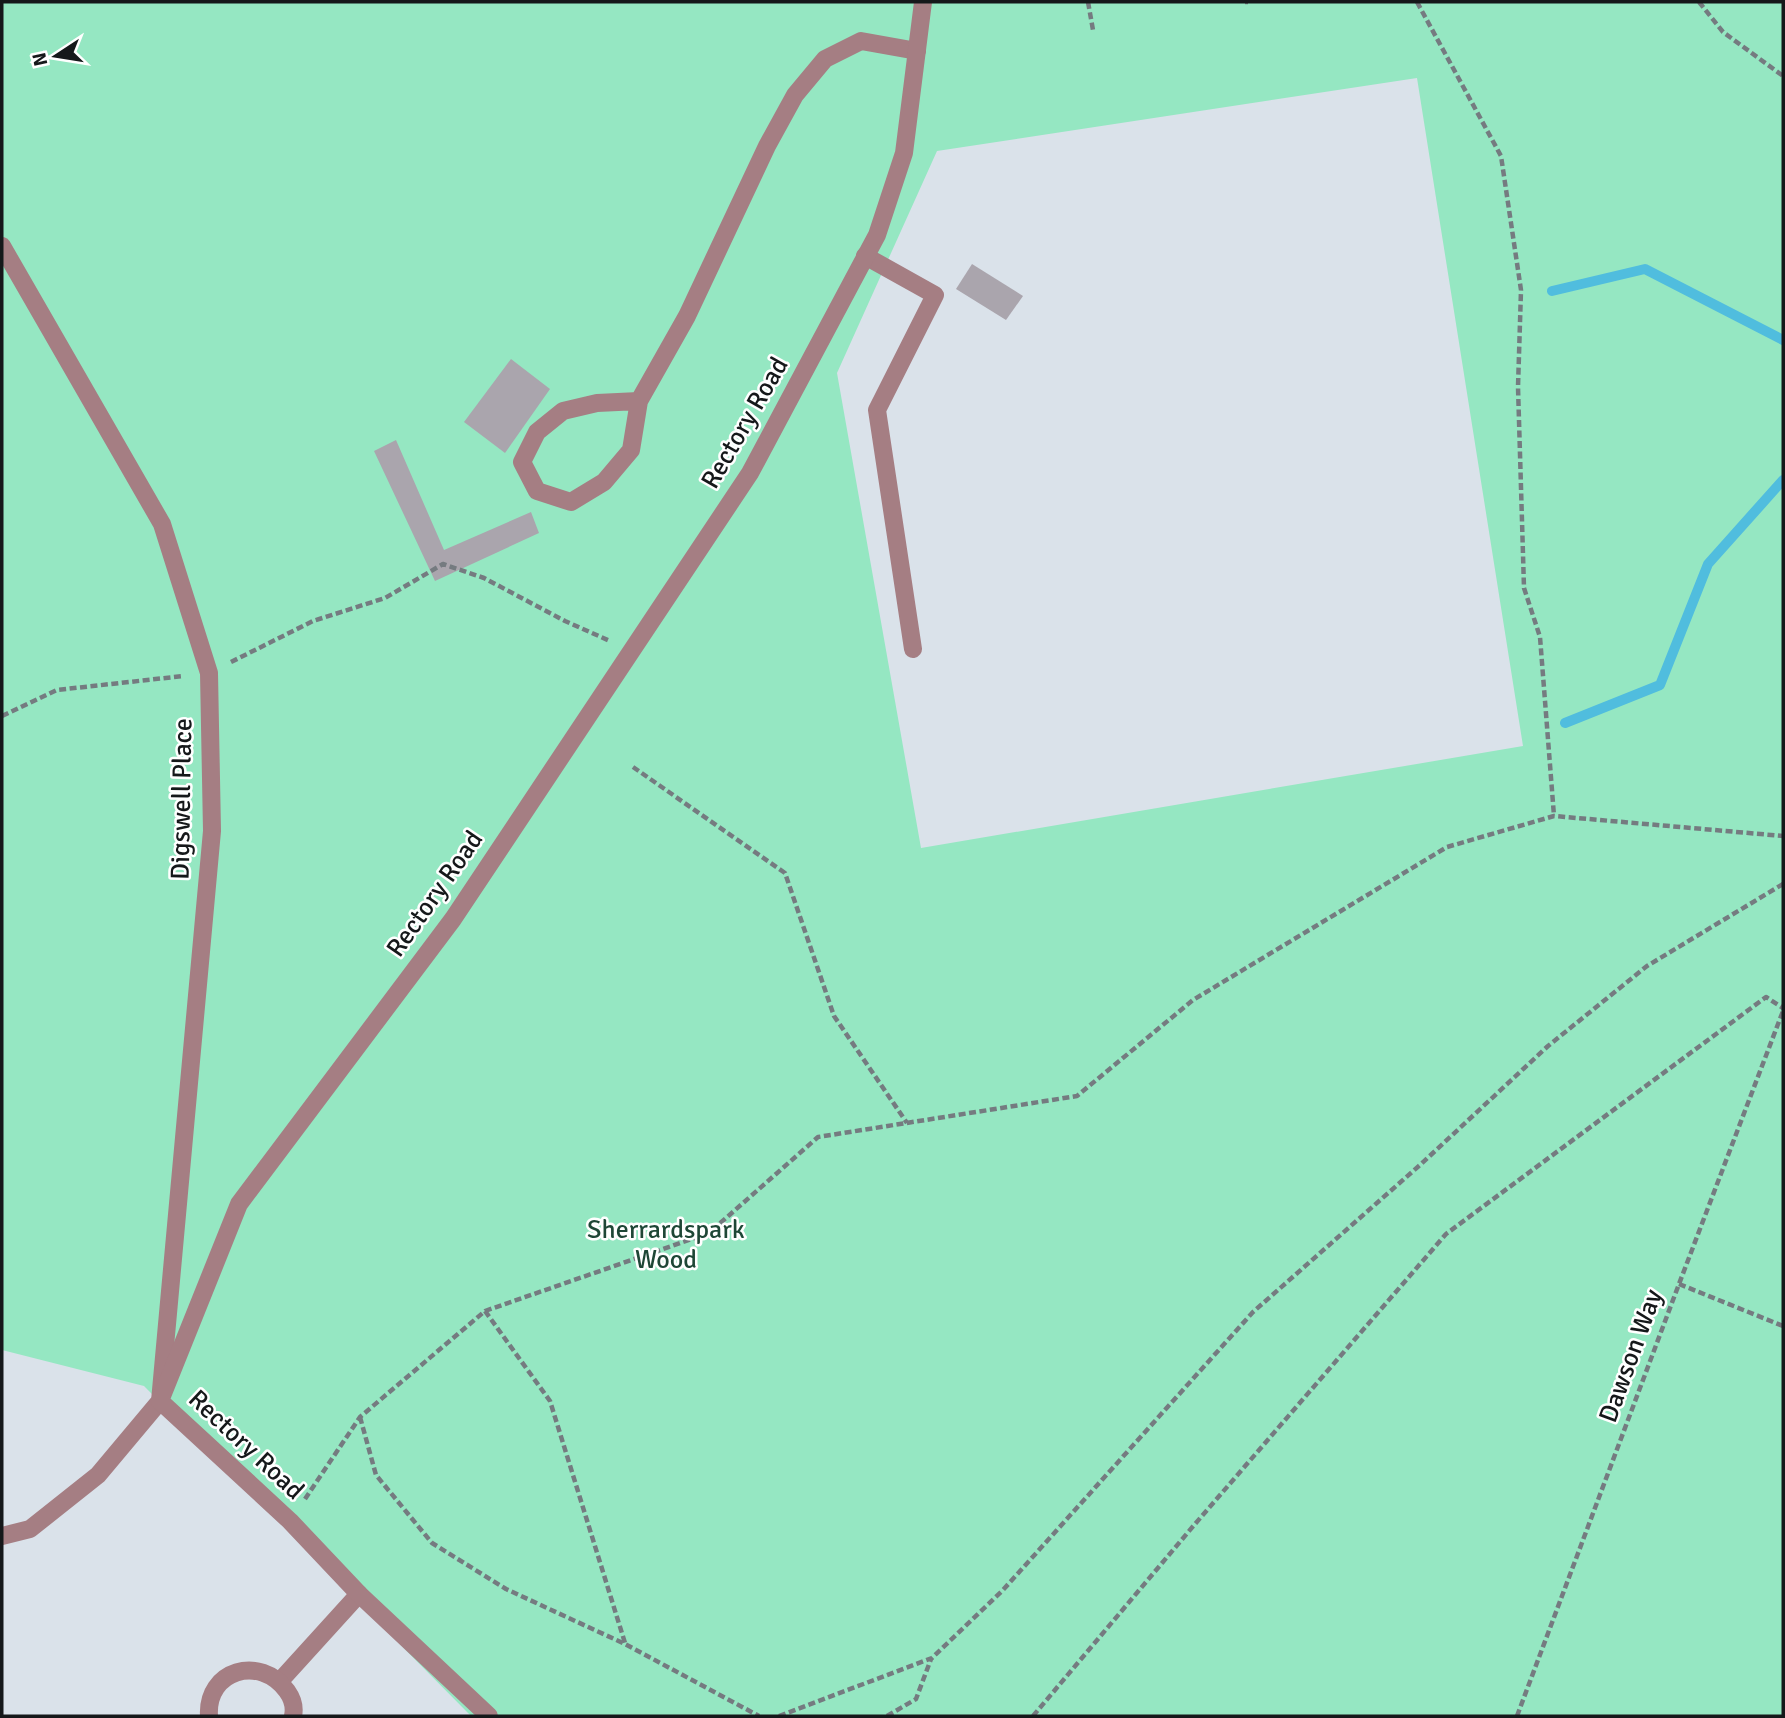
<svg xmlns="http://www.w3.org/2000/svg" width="1785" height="1718" viewBox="0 0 1785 1718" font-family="Signika,sans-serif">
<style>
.green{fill:#95e7c2;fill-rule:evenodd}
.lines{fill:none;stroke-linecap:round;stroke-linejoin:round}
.stream{stroke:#50bdde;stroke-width:10}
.building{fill:#aaa5ad}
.path{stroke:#757b80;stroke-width:4.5;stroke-dasharray:7 3.5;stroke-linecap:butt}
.service{stroke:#a57e83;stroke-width:18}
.minor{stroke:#a57e83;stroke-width:18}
.labels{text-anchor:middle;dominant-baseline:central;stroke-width:5;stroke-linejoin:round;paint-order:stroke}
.street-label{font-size:26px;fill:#15181a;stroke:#fff}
.park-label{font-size:26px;fill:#1e4736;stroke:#fff}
</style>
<rect width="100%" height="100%" fill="#dae2ea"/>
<path class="green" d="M2 2H1783V1716H471L144 1386 2 1350ZM1417 78 1523 746 921 848 837 373 937 151Z"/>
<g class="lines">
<g class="stream">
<path d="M1552 291 1645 269 1783 340"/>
<path d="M1565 723 1660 685 1708 564 1783 480"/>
</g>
</g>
<g class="building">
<path d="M972 264 1023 296 1006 320 956 289Z"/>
<path d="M511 359 550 389 505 453 464 422Z"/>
<path d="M396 440 444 550 531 512 539 533 435 581 374 451Z"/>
</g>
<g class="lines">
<g class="path">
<path d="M1088 2 1093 30"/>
<path d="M1245 2H1248"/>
<path d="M1417 2 1501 156 1521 290 1518 387 1524 588 1540 637 1554 816"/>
<path d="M1699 2 1723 32 1783 76"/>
<path d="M231 662 313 621 385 598 443 564 484 578 565 621 610 641"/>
<path d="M2 716 57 690 183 676"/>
<path d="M633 767 785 873 834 1016 907 1123"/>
<path d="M1679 1284 1783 1326"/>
<path d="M485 1311 550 1401 625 1643"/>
<path d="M360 1417 376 1475 432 1543 506 1589 625 1644 759 1716"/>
<path d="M305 1499 360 1417 485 1311 709 1233 818 1137 1077 1096 1193 1000 1447 847 1554 816 1783 836"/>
<path d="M779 1716 932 1658 1003 1590 1253 1312 1420 1165 1548 1046 1647 966 1783 884"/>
<path d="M887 1716 916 1699 931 1659"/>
<path d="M1033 1716 1195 1524 1446 1234 1766 997 1783 1008"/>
<path d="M1517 1716 1679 1284 1783 1011"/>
</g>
<g class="service">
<path d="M865 256 935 295 877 410 913 649"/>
<path d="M639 401 597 403 563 411 537 432 522 462 537 491 571 502 604 482 631 450 639 401 687 316 767 146 795 95 825 59 861 41 917 51"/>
</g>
<g class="minor">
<path d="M2 246 162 524 209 673 212 831 160 1401 98 1475 30 1529 2 1536"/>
<path d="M280 1681 359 1594"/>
<path d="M209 1716C206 1670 260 1654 287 1691 292 1698 295 1707 293 1716"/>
<path d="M489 1716 359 1594 290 1521 160 1401 239 1204 453 919 750 473 877 235 904 153 923 2"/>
</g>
</g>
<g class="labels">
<g class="street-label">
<text transform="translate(745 423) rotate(-60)">Rectory Road</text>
<text transform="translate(182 799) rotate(-89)">Digswell Place</text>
<text transform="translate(435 894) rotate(-55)">Rectory Road</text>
<text transform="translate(1631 1356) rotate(-70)">Dawson Way</text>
<text transform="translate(246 1445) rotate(43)">Rectory Road</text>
</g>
<g class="park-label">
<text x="666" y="1230">Sherrardspark<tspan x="666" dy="30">Wood</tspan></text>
</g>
</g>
<rect width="1785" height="1718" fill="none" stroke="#15181a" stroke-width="7"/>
<g transform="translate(56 56) rotate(258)" stroke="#ffffff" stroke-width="5" paint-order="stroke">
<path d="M0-5L12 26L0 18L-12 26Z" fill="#15181a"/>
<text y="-10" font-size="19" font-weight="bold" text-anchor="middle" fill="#15181a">N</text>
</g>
</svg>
